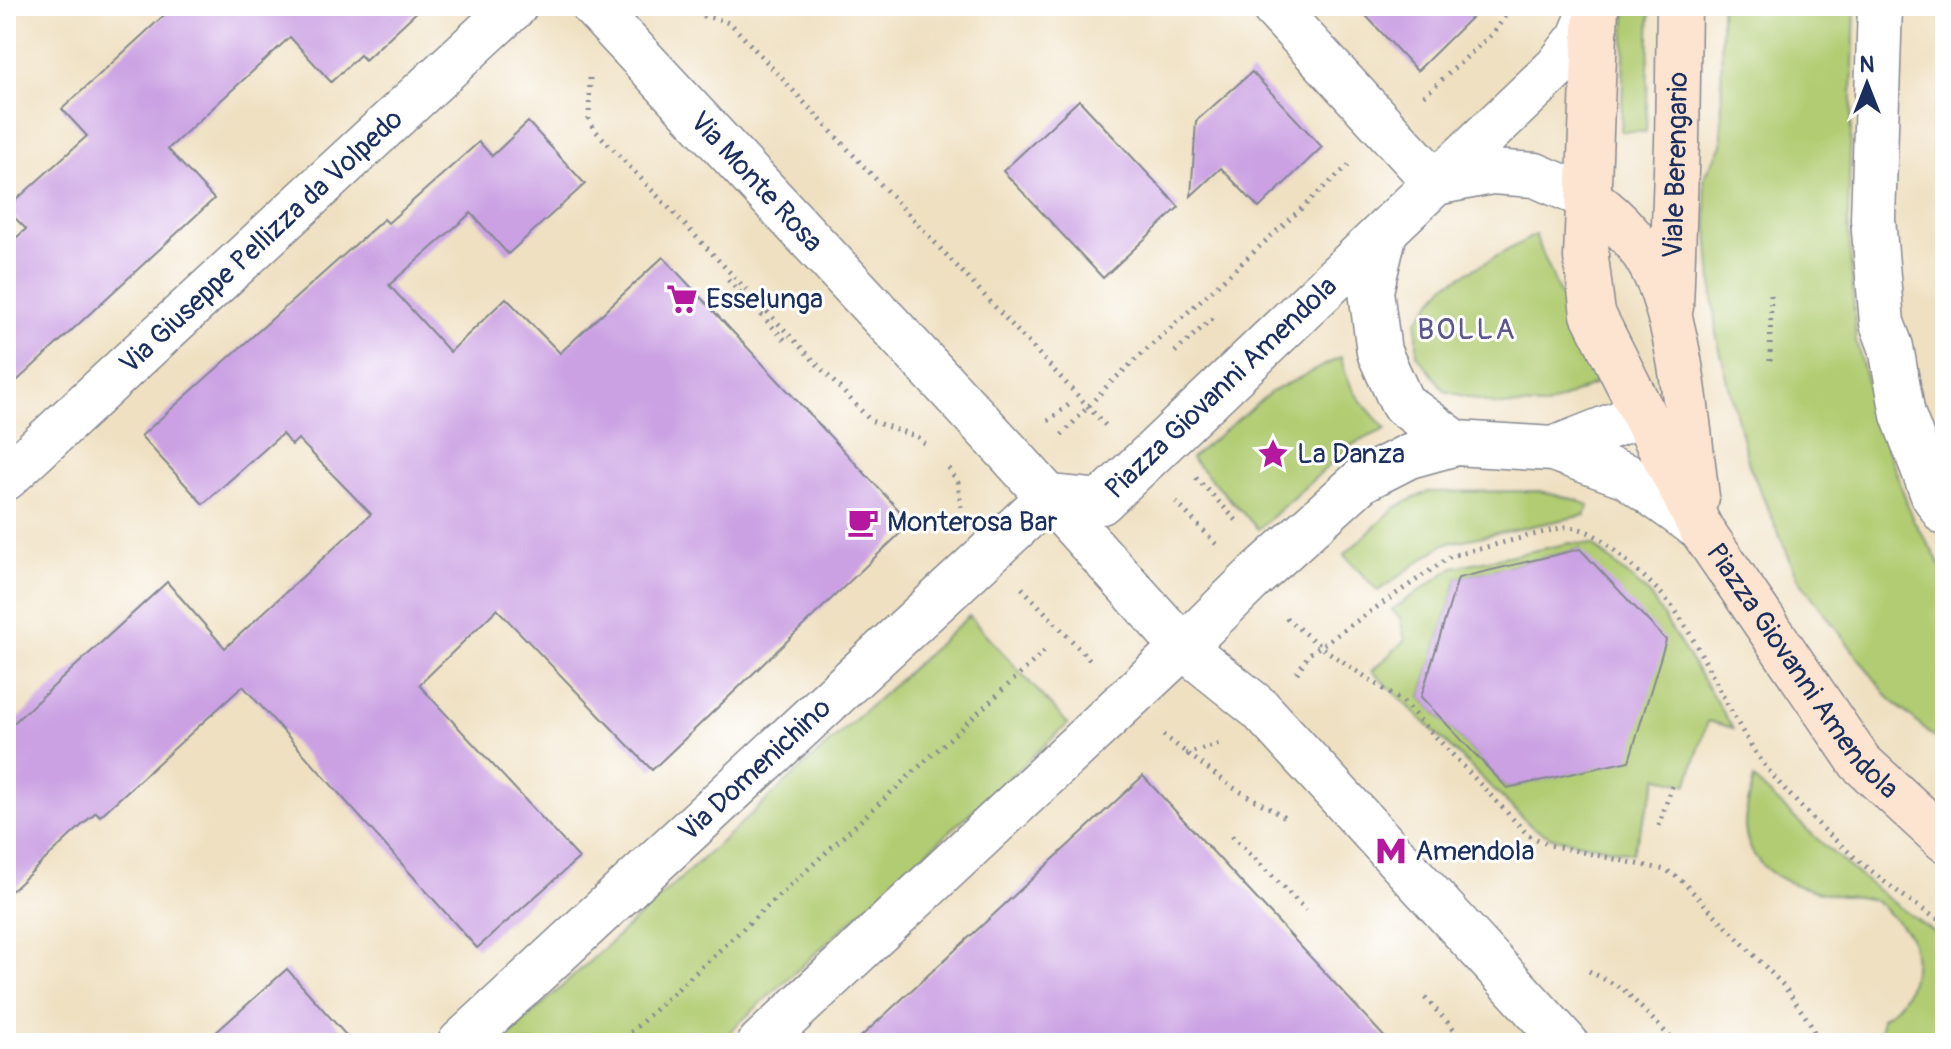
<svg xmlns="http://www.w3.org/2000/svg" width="1951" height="1049" viewBox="0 0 1951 1049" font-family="Pangolin,sans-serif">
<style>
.green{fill:#b1cc72;stroke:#667e68;stroke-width:2;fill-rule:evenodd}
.building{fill:#cba1e3}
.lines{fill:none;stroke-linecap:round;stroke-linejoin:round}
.minor-casing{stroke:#858890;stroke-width:47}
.tertiary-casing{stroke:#858890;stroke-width:47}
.secondary-casing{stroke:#858890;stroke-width:47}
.path{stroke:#858890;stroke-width:5;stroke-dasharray:2 6;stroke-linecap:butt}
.minor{stroke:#fff;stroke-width:44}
.tertiary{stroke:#fff;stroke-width:44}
.secondary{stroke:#fde4d0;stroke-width:44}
.labels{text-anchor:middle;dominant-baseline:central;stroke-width:6;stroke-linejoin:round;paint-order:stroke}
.street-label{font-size:28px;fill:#1b2f5e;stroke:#fff}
.poi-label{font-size:28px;fill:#1b2f5e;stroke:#fff;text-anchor:start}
.neighbourhood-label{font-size:30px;letter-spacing:2px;fill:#59578d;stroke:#fff}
</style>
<rect width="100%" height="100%" fill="#fff"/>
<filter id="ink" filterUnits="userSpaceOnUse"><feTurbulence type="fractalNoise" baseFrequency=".0125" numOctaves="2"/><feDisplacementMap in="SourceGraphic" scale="16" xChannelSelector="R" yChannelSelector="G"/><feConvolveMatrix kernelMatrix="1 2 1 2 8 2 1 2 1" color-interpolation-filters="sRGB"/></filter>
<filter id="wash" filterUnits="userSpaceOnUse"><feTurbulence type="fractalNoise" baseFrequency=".006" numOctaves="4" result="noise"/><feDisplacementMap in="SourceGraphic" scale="32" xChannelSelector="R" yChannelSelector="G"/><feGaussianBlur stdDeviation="1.8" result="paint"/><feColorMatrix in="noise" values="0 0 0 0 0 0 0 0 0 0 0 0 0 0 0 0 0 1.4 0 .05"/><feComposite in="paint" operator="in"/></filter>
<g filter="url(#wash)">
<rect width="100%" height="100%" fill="#efe0c1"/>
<g class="green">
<path d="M1626 6H1650L1646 132 1621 131Z"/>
<path d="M1721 6H1855L1848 218 1856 341 1877 417 1912 518 1945 572V747L1889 698 1798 578 1749 465 1716 334 1704 178 1722 145Z"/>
<path d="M1535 235 1597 383 1546 406 1497 405 1445 391 1417 355V321L1445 285Z"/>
<path d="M1341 357C1348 391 1363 404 1386 429L1353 444 1258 529 1191 458 1271 392Z"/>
<path d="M1540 491 1577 500 1589 506 1585 515 1444 544 1378 591 1344 555 1396 507 1427 492Z"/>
<path d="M1571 543 1593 545 1649 594 1733 728 1708 721 1687 785 1658 777 1632 853 1555 838 1533 828 1372 671 1405 640 1400 618 1392 610 1454 567ZM1580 549 1629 760 1507 788 1421 697 1458 578Z"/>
<path d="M969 616 1068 724 717 1043H500Z"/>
<path d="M1754 779C1813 837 1874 893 1945 939V1043H1881L1882 1018C1908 1002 1922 967 1910 938 1907 929 1897 921 1890 915 1886 911 1882 905 1877 902 1866 896 1847 897 1835 895 1795 888 1749 874 1745 827 1744 812 1751 794 1754 779Z"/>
</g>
<g id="blocks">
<g class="building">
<path d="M174 6H423L365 60 360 55 331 82 290 37 168 149 214 199 6 391V247L26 229 6 209 87 136 62 109Z"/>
<path d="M1357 6H1483L1417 71Z"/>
<path d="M1252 72 1322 147 1259 208 1221 168 1191 196 1196 121Z"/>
<path d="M1079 100 1179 207 1103 278 1003 171Z"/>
<path d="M528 122 585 184 508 254 471 213 389 285 450 352 506 298 560 353 663 257 911 523 652 770 497 609 419 685 579 858 477 948 243 686 100 816 96 812 6 896V730L167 582 225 648 371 514 298 439 292 445 282 434 203 504 141 436 384 219 388 223 479 142 492 156Z"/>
<path d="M1580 549 1666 640 1629 761 1507 788 1421 697 1458 578Z"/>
<path d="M1143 776 1390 1043H854L977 930Z"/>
<path d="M287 969 353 1043H204Z"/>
</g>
</g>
</g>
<g filter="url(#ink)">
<use href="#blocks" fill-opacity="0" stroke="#858890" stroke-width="2"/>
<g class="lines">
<defs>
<g id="minor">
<path id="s1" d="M593 6 1008 452 1183 647 1260 709 1566 1043"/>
<path d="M1273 6 1436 183"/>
<path d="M1880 6 1873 219 1882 323 1891 347 1903 415 1933 495 1945 513"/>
<path id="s2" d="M6 478 515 6"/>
<path id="s3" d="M460 1043 1049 497"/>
<path d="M760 1043 1183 647"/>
</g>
<g id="tertiary">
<path d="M1436 183 1492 172 1535 175 1589 198"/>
<path d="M1385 232 1371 291 1379 352 1402 403 1456 443"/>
<path d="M1553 449 1642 414"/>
<path id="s4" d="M1049 497 1101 502 1557 67 1580 37 1593 6"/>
<path d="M1183 647 1251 580 1362 480 1409 456 1456 443 1553 449 1627 476 1701 529"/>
</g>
<g id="secondary">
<path id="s5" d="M1596 6 1586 257 1593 314 1701 529 1860 762 1945 840"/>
<path d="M1589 198C1619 220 1645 248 1659 283 1683 346 1688 430 1697 497"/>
<path id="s6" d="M1671 307 1677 143 1679 6"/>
</g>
</defs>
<use href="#minor" class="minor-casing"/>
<use href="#tertiary" class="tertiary-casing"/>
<use href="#secondary" class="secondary-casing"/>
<g class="path">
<path d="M681 6C697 19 716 15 732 25L1107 427"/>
<path d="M590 78 589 119 593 128 871 421 918 437 928 446"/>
<path d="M1424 96 1494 32 1512 6"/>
<path d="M728 280 787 342"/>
<path d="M1175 352 1216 315"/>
<path d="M1770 361 1771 294"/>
<path d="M1048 421 1071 403"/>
<path d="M1062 435 1108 385 1349 165"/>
<path d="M949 468 958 483 961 507"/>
<path d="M1196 478 1239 523"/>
<path d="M1176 502 1216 544"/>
<path d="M1022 588 1092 662"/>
<path d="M1286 618 1321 647 1403 702 1528 835 1549 845 1666 870 1680 879 1784 986 1810 1023 1819 1043"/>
<path d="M1297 673 1309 654 1451 556 1564 527C1589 527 1604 541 1622 557 1643 576 1666 595 1681 619 1713 670 1735 730 1774 777 1822 833 1883 885 1945 924"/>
<path d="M1163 735 1232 787 1287 818"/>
<path d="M1186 754 1223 743"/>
<path d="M1659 826 1672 786"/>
<path d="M1232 836 1306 910"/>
<path d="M1589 971 1623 989 1676 1043"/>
<path d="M1425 998 1464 1040"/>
<path d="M619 1043 1047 649"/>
</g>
<use href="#minor" class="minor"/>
<use href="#tertiary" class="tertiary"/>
<use href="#secondary" class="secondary"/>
</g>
</g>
<defs>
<symbol id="supermarket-bare" viewBox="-9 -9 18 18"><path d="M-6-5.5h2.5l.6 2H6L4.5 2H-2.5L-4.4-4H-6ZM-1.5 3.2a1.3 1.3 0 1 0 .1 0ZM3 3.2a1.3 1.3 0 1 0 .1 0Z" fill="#b5179e" stroke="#fff" stroke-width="2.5" paint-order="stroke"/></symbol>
<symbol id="sight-bare" viewBox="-9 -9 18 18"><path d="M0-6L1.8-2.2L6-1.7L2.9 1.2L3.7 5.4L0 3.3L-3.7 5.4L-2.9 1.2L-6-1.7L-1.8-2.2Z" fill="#b5179e" stroke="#fff" stroke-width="2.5" paint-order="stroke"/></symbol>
<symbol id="cafe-bare" viewBox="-9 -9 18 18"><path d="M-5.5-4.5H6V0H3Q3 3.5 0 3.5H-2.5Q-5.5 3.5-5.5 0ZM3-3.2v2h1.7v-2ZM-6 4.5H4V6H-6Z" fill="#b5179e" stroke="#fff" stroke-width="2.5" paint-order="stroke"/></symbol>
<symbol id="metro-bare" viewBox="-9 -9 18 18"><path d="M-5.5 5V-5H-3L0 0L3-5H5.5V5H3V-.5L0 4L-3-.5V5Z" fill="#b5179e" stroke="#fff" stroke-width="2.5" paint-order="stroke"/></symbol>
</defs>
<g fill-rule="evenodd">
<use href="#supermarket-bare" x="660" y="277" width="44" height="44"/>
<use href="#sight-bare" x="1251" y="432" width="44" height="44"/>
<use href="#cafe-bare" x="841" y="500" width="44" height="44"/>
<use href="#metro-bare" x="1369" y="829" width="44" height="44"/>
</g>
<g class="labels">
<g class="street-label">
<text stroke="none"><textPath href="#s6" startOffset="142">Viale Berengario</textPath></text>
<text stroke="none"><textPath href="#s1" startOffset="240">Via Monte Rosa</textPath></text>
<text stroke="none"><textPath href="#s2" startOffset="348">Via Giuseppe Pellizza da Volpedo</textPath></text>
<text stroke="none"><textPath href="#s4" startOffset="218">Piazza Giovanni Amendola</textPath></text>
<text stroke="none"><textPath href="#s5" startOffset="724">Piazza Giovanni Amendola</textPath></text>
<text stroke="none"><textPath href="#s3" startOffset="402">Via Domenichino</textPath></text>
</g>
<g class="poi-label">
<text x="706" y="299">Esselunga</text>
<text x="1297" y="454">La Danza</text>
<text x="887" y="522">Monterosa Bar</text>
<text x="1415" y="851">Amendola</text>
</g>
<g class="neighbourhood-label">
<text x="1467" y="329">BOLLA</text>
</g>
</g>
<rect width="1951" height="1049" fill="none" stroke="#fff" stroke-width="32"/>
<g transform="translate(1867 84)" stroke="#ffffff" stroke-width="6" paint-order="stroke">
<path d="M0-6L14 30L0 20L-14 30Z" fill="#1b2f5e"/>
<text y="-12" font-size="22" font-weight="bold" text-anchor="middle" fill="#1b2f5e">N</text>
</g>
</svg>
